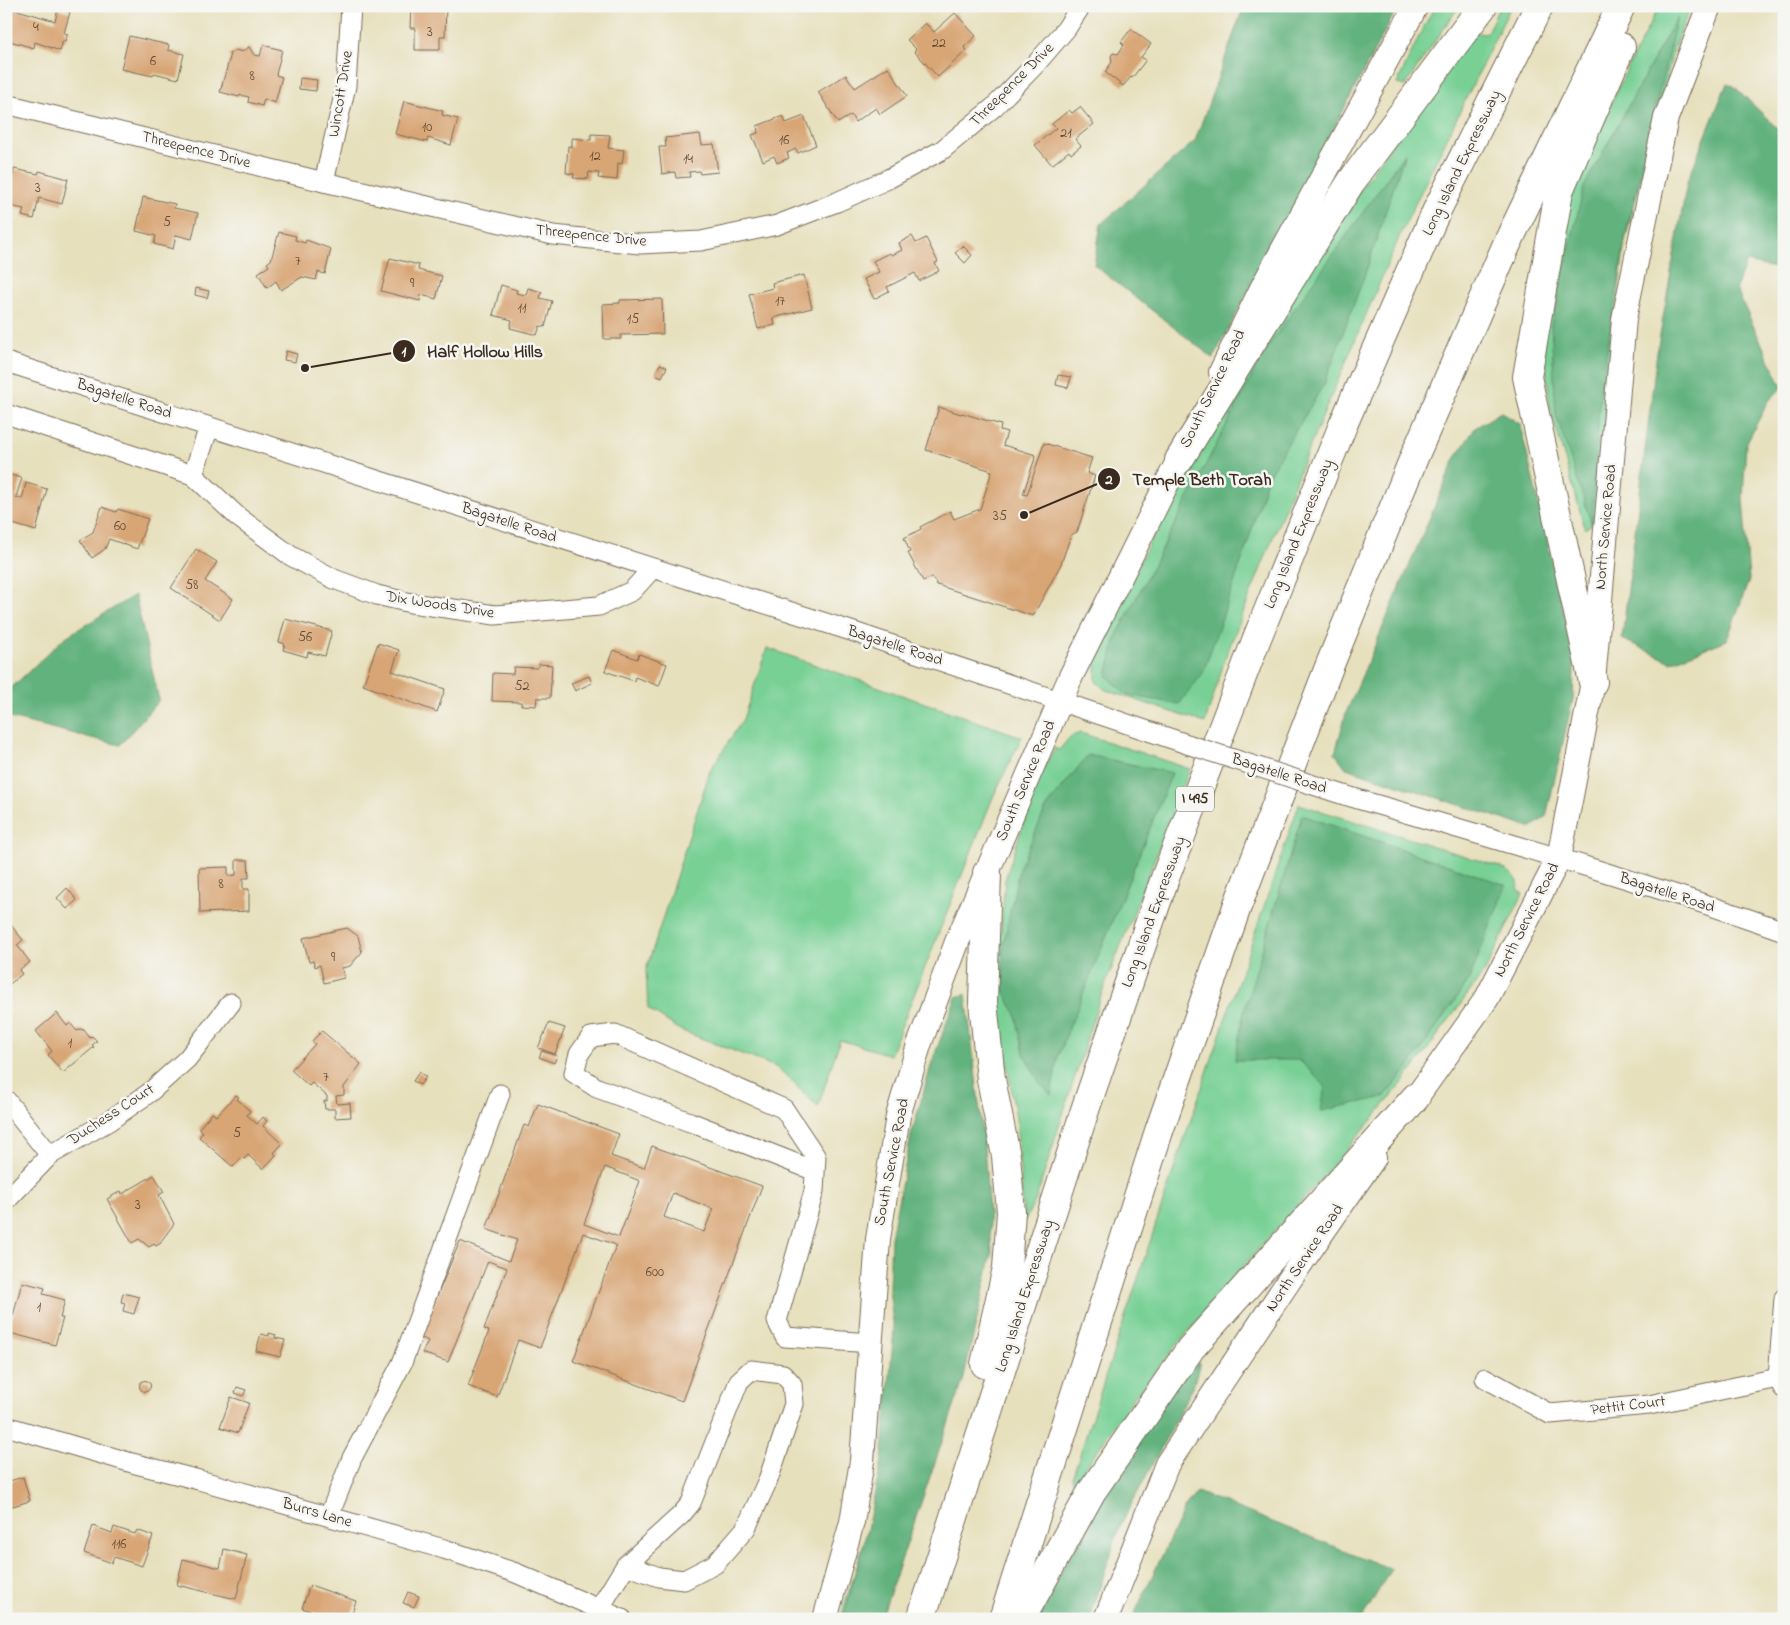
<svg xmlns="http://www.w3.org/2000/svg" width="1790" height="1625" viewBox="0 0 1790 1625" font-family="'Indie Flower',sans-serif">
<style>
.green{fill:#78d095;stroke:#5a7d5a}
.forest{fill:#62b27e;stroke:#4e6e4e}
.building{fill:#d8a574;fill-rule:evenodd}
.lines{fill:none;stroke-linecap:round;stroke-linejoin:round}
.minor-casing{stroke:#776a56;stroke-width:21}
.major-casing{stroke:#776a56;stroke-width:26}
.highway-casing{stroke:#776a56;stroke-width:30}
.minor{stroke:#fff;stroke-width:19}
.major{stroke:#fff;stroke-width:24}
.highway{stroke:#fff;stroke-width:28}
.minor-bridge-casing{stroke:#776a56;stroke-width:21;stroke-linecap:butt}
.minor-bridge{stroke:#fff;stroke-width:19}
.labels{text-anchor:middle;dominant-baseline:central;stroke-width:5;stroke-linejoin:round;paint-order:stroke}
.number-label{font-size:14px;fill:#624934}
.shield{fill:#f6f6f2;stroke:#73675e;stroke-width:1}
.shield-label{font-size:15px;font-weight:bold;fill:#3b2a1e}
.street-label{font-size:16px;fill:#3b2a1e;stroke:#f6f6f2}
.leader{fill:none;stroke:#3b2a1e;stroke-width:2}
.callout-dot{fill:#3b2a1e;stroke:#f6f6f2;stroke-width:2}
.mark-label{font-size:15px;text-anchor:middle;font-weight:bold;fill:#fff}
.callout-label{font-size:18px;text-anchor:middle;font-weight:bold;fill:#3b2a1e;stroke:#f6f6f2;stroke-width:5;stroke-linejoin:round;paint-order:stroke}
</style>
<rect width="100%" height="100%" fill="#f6f6f2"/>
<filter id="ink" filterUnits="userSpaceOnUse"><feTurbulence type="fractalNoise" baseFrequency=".02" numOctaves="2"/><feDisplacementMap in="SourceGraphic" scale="10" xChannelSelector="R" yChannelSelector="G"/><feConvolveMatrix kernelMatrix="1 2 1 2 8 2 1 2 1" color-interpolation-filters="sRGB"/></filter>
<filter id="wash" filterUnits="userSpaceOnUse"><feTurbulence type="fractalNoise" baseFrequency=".0096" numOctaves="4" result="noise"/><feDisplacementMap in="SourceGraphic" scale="20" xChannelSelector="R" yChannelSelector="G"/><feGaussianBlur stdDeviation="1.12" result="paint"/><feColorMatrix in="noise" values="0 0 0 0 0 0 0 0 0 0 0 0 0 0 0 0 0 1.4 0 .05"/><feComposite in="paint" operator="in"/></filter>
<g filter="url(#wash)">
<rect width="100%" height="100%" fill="#e7e0bd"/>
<g class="green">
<path d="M1435 6H1459L1405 86 1397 84 1420 34Z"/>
<path d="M1500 6H1508L1510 8 1400 235 1301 467 1226 656 1205 723 1106 690 1096 682V666L1092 663 1163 514 1240 377 1328 235 1471 32 1486 34Z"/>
<path d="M1659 6H1691L1675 44 1625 241 1608 379 1596 521 1585 529 1550 407 1543 338 1566 202 1627 69Z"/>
<path d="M767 648 1022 737 993 797 890 1055 840 1040 818 1107 778 1068 680 1030 648 1009 646 970 710 771 743 719Z"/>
<path d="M1081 733 1190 769 1099 1001 1036 1199 1024 1223 1016 1118 996 996 1005 880 1038 778 1055 748 1059 750 1071 736Z"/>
<path d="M1299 804 1503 868C1513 874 1518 878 1519 891L1523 894 1485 971 1404 1081 1340 1158 1232 1279 1135 1396 1074 1484 1072 1478 1175 1166Z"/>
<path d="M864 1543 843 1619H840Z"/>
</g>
<g class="forest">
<path d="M1244 6H1398L1213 358 1094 265 1101 224 1195 141Z"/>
<path d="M1677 17 1626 234 1600 391 1592 525 1556 415 1551 325 1584 187Z"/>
<path d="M1727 83 1734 86 1784 135V270L1746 262 1736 289 1782 387 1768 402 1746 444 1743 498 1749 580 1727 640 1671 662 1622 639 1657 352 1687 182Z"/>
<path d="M1405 153 1365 274 1324 384 1268 476 1246 548 1203 673 1179 704 1127 695 1107 676 1116 637 1266 349Z"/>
<path d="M1501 412 1520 424 1565 617 1575 640 1573 699 1546 817 1530 828 1346 768 1335 753 1346 713 1455 459 1475 428Z"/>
<path d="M135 595 159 700 120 745 6 717V693L64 638Z"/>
<path d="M1088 755 1172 773 1058 1056 1051 1095 1040 1084 1024 1054 1016 1015 1004 990 1003 947 1019 869 1046 808Z"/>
<path d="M1302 815 1506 885 1469 980 1406 1071 1384 1097 1321 1111 1325 1086 1299 1060H1235L1244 1011Z"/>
<path d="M966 994 984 1146 992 1253 963 1381 881 1619H843L864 1543 882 1460 894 1330 889 1288 891 1237 911 1136 932 1062 956 997Z"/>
<path d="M1200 1362 1193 1387 1119 1528 1090 1619H1036L1126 1450 1181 1378Z"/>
<path d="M1197 1492 1391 1569 1362 1619H1132L1185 1507Z"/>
</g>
<g id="blocks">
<g class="building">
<path d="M411 6H446L445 36H440V50H415V28H410Z"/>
<path d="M1187 6H1200L1198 11Z"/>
<path d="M7 7 55 21 58 9 70 12 64 33 68 34 65 41H63L60 51 35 42 34 48 6 40Z"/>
<path d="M955 13 976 36 964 47 967 50 938 77 914 51 916 49 907 40 925 23 934 32Z"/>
<path d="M1131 29 1151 44 1141 57 1146 60 1132 78 1131 77 1123 86 1105 72 1112 62 1111 56 1113 53 1118 54 1124 45 1121 42Z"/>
<path d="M129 36 169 45 168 50 184 54 178 79 154 73 153 76 121 69Z"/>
<path d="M263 45 282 50 276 75 282 77 275 103 264 99 262 106 248 102 249 97 240 95 239 97 220 92 230 57 229 54 236 50 242 52 249 47 254 55 260 56Z"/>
<path d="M888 67 907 96 880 114 876 108 855 122 851 115 838 123 818 92 846 75 855 88Z"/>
<path d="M300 78 317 80 316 91 299 89Z"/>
<path d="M404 101 443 111 442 115 458 119 451 145 428 138 427 142 395 134Z"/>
<path d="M1080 107 1094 124 1075 139 1081 146 1071 154 1069 151 1052 165 1035 145 1056 128 1052 124 1069 110 1072 113Z"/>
<path d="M783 116 786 123 804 116 816 145 798 153 796 149 787 153 789 158 777 163 774 156 763 161 752 135 758 133 757 126Z"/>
<path d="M591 134 610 135 608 148 624 150 622 164 618 163 617 180 598 178 599 173 589 172 588 179 573 178 574 174 566 173 568 146 572 147V138L591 140Z"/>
<path d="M700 134 702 145 714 144 718 172 700 174 699 171 689 172 690 177 676 178 675 172 662 174 659 147H666L665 138Z"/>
<path d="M14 169 38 174 39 171 68 179 62 204 39 198 34 219 22 216 24 209 6 205Z"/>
<path d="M143 197 175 204 174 208 198 213 192 239 176 235 173 249 154 244 156 236 136 231Z"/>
<path d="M279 232 296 236 295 240 305 243 306 240 331 249 325 274 318 272 316 280 302 277 281 290 276 281 267 288 258 273 269 266 267 263 271 260Z"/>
<path d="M912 236 916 243 926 238 938 262 935 263 939 271 919 281 915 273 887 287 889 291 874 299 864 279 879 272 873 261 889 253 892 255 902 250 899 243Z"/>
<path d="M963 246 972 255 965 263 955 253Z"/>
<path d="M390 258 419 265 418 270 442 276 436 299 421 295 420 301 381 291Z"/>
<path d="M804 275 812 308 773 318 775 325 758 329 749 294 773 288 772 283Z"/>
<path d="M501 285 517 290 516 293 526 295 528 288 542 292 540 298 552 301 545 327 540 326 537 335 510 328 512 320 493 315Z"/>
<path d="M196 288 209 291 207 298 195 295Z"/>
<path d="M662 299 663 334 621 335V339H604L603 304 620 303V300Z"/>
<path d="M286 351 297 354 295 362 284 360Z"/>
<path d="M660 364 667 367 662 377 655 374Z"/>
<path d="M1058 375 1071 377 1068 388 1056 385Z"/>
<path d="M939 407 961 414 962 413 1001 425 1000 430 1007 432 1003 445 1036 455 1023 494 1027 495 1044 443 1092 458 1087 473 1095 476 1077 532 1071 535 1061 564 1033 616 937 585 932 577 923 581 908 553 910 552 904 538 921 529 920 527 950 511 954 519 980 509 992 471 926 450Z"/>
<path d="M6 474 22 478 16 497 22 499 26 483 47 489 36 531 6 522Z"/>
<path d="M102 507 116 512 118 509 148 519 137 549 109 539 105 549 92 558 80 540 93 532Z"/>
<path d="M196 549 217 562 205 581 233 599 220 620 171 588Z"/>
<path d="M285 619 332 631 325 656 308 652 307 657 283 650 285 644 279 642Z"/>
<path d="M378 643 399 650 392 671 445 689 437 712 363 685Z"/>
<path d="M613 650 637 659 639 654 667 664 659 686 635 677 634 681 605 671Z"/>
<path d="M539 664 552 665 550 698H537L536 706 521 705V702L492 701 493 673 513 674 514 667 537 668Z"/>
<path d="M589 676 592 683 575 691 571 683Z"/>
<path d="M236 860H248L249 878H243V889H249V911L200 913 199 868 228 867V876L236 875Z"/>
<path d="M67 888 77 900 67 909 57 898Z"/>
<path d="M6 919 23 940 17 945 30 962 19 970 22 974 6 987Z"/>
<path d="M347 928 358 936 362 952 350 966 342 968 344 978 324 983 320 965 315 967 313 961 309 962 303 938Z"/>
<path d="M57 1013 67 1026 70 1023 77 1031 80 1029 84 1030 90 1038 92 1036 97 1041 92 1045 94 1047 63 1073 48 1055 52 1051 36 1031Z"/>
<path d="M549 1023 565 1028 555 1054 538 1048Z"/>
<path d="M322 1031 361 1064 344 1087V1095L336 1096 337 1104 350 1103 351 1117 335 1118V1109H325L324 1101H327V1096L312 1083 309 1086 291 1070 315 1044 312 1041Z"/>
<path d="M542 1051 557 1056 554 1063 539 1057Z"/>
<path d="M419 1072 426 1077 420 1085 413 1081Z"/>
<path d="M236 1095 239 1097 237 1099 250 1111 247 1115 257 1124 263 1117 267 1121 263 1126 282 1144 274 1153 276 1155 263 1169 248 1155 244 1159 242 1157 233 1167 199 1137 203 1132 199 1128 212 1113 216 1116Z"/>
<path d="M538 1104 619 1134 611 1156 644 1168 652 1146 762 1186 682 1401 573 1361 616 1245 583 1233 540 1348 518 1340 497 1397 468 1386 489 1331 484 1329 507 1268 488 1261 448 1362 422 1353 428 1341 420 1337 460 1241 509 1261 517 1240 486 1229 524 1125 529 1127ZM605 1167 640 1181 619 1237 584 1224ZM673 1193 713 1209 704 1232 664 1217Z"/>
<path d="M154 1175 164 1192 159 1195 174 1224 161 1241V1243L156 1246 154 1244 149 1247 139 1239 132 1243 107 1199 121 1191 122 1194Z"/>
<path d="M22 1282 45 1288 43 1294 65 1300 60 1318H63L55 1345 6 1332V1322L9 1315 13 1316Z"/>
<path d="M123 1293 139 1297 134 1314 123 1311 125 1303 121 1302Z"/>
<path d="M269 1333 276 1335 275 1338 285 1340 280 1357 256 1351 261 1334 269 1336Z"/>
<circle cx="145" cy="1386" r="5.5"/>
<path d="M237 1387 246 1390 243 1396 235 1393Z"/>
<path d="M231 1397 249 1403 238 1433 220 1427Z"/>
<path d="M23 1477 30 1501 6 1508V1482Z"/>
<path d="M93 1526 112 1533 114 1527 135 1534 137 1530 153 1536 142 1566 114 1557 112 1563 84 1553Z"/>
<path d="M224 1549 247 1555 236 1599 177 1585 183 1559 220 1568Z"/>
<path d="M310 1585 356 1601 350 1619H316L318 1614 302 1608Z"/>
<path d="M408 1592 419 1596 414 1607 403 1603Z"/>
</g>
</g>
</g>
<g filter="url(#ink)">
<use href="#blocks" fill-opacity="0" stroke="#776a56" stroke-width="1"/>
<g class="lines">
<defs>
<g id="minor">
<path d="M6 104 324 182 553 235 640 244 701 241 777 225 837 202 888 179 942 150 994 107 1035 65 1066 29 1081 6"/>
<path d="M324 182 346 86 351 6"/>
<path d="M6 362 851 631 1190 745"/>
<path d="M6 414 193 475 238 517 291 556 334 579 377 595 411 603 495 615 599 606 632 591 652 569"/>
<path d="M193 475 209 427"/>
<path d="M1344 795C1491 838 1639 880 1784 931"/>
<path d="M6 1100 50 1155"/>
<path d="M815 1171 690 1122 597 1088 574 1073 579 1054 591 1037 615 1034 784 1109 816 1157 814 1191 777 1321 785 1337 871 1343"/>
<path d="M6 1201 50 1155 109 1121 149 1093 187 1059 231 1003"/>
<path d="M1485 1378 1550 1414 1649 1405 1778 1378"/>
<path d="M1783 1388 1778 1378 1784 1298"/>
<path d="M6 1426 132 1463 199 1480 444 1549 516 1573 622 1619"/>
<path d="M329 1516 352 1458 402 1363 500 1094"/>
<path d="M599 1609 626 1565 681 1515 691 1503 739 1381 751 1370 783 1374 792 1384 794 1404 768 1480 746 1528 715 1564 684 1580 659 1577 626 1565"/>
</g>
<g id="major">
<path d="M1221 372 1262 288 1416 6"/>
<path d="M1406 1112 1487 998 1559 858 1593 682 1624 319 1666 118 1709 6"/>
<path d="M825 1619 852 1522 862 1461 878 1239 898 1116 919 1045 957 942 1071 676 1187 443"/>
<path d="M1106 1619 1167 1464 1292 1276 1374 1158"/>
</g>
<g id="highway">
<path d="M1179 460 1351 182 1483 6"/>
<path d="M1593 682 1527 377 1559 191 1621 47"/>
<path d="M985 1364 1007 1268 1011 1212 1006 1156 991 1079 983 1002 987 873"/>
<path d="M921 1619 1086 1107 1165 878 1257 638 1343 425 1436 212 1539 6"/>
<path d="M1003 1619 1159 1131 1238 904 1329 667 1415 455 1507 244 1621 6"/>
<path d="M1021 1619 1092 1491 1191 1348 1416 1097"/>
</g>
</defs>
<use href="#minor" class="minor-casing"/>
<use href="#major" class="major-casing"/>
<use href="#highway" class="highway-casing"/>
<use href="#minor" class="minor"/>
<use href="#major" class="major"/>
<use href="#highway" class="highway"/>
<defs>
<path id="minor-bridge" d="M1190 745 1344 795"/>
</defs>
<use href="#minor-bridge" class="minor-bridge-casing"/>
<use href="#minor-bridge" class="minor-bridge"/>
</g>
</g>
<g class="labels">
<g class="number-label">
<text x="36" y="27">4</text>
<text x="430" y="32">3</text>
<text x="939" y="43">22</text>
<text x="153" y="61">6</text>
<text x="252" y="76">8</text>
<text x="427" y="127">10</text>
<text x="1066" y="133">21</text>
<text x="784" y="140">16</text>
<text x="595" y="156">12</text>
<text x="688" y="159">14</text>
<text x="38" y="188">3</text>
<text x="167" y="222">5</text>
<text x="298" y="261">7</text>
<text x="412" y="283">9</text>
<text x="780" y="301">17</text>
<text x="522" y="308">11</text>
<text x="633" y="319">15</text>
<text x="1000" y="516">35</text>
<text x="120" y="526">60</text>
<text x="192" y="585">58</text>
<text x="305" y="637">56</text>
<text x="522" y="686">52</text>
<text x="221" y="884">8</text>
<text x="333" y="957">9</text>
<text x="70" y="1043">1</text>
<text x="326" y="1077">7</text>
<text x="237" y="1133">5</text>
<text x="138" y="1205">3</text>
<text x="655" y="1272">600</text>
<text x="39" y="1307">1</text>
<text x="119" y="1544">116</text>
</g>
<rect class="shield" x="1176" y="786.5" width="38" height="25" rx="4"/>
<g class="shield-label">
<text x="1195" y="799">I 495</text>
</g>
<g class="street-label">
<text transform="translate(1012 85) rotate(-45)">Threepence Drive</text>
<text transform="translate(341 94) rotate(-81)">Wincott Drive</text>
<text transform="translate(196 150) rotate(14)">Threepence Drive</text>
<text transform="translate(1462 163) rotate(-64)">Long Island Expressway</text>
<text transform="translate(591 236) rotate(6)">Threepence Drive</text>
<text transform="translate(1213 389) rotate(-64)">South Service Road</text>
<text transform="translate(124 399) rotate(18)">Bagatelle Road</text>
<text transform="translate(509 523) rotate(18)">Bagatelle Road</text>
<text transform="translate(1606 527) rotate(-85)">North Service Road</text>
<text transform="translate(1299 534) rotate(-68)">Long Island Expressway</text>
<text transform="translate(440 605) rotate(9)">Dix Woods Drive</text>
<text transform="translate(895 646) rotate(18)">Bagatelle Road</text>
<text transform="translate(1279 774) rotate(18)">Bagatelle Road</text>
<text transform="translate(1026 781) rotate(-67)">South Service Road</text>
<text transform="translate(1667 893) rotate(18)">Bagatelle Road</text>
<text transform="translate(1154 912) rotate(-70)">Long Island Expressway</text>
<text transform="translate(1527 920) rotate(-63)">North Service Road</text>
<text transform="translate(111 1115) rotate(-33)">Duchess Court</text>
<text transform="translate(892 1162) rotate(-79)">South Service Road</text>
<text transform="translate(1305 1258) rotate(-56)">North Service Road</text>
<text transform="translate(1025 1296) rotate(-72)">Long Island Expressway</text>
<text transform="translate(1628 1406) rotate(-7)">Pettit Court</text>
<text transform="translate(317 1513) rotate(16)">Burrs Lane</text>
</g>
</g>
<path class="leader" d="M305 368L404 351M1024 515L1109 479"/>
<g class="callout-dot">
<circle cx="305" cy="368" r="5"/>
<circle cx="1024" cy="515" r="5"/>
<circle cx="404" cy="351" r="12"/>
<circle cx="1109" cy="479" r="12"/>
</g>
<g class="mark-label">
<text x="404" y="356">1</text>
<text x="1109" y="484">2</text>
</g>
<g class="callout-label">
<text x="485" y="357">Half Hollow Hills</text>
<text x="1202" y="485">Temple Beth Torah</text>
</g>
<rect width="1790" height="1625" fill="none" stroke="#f6f6f2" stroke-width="25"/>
</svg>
